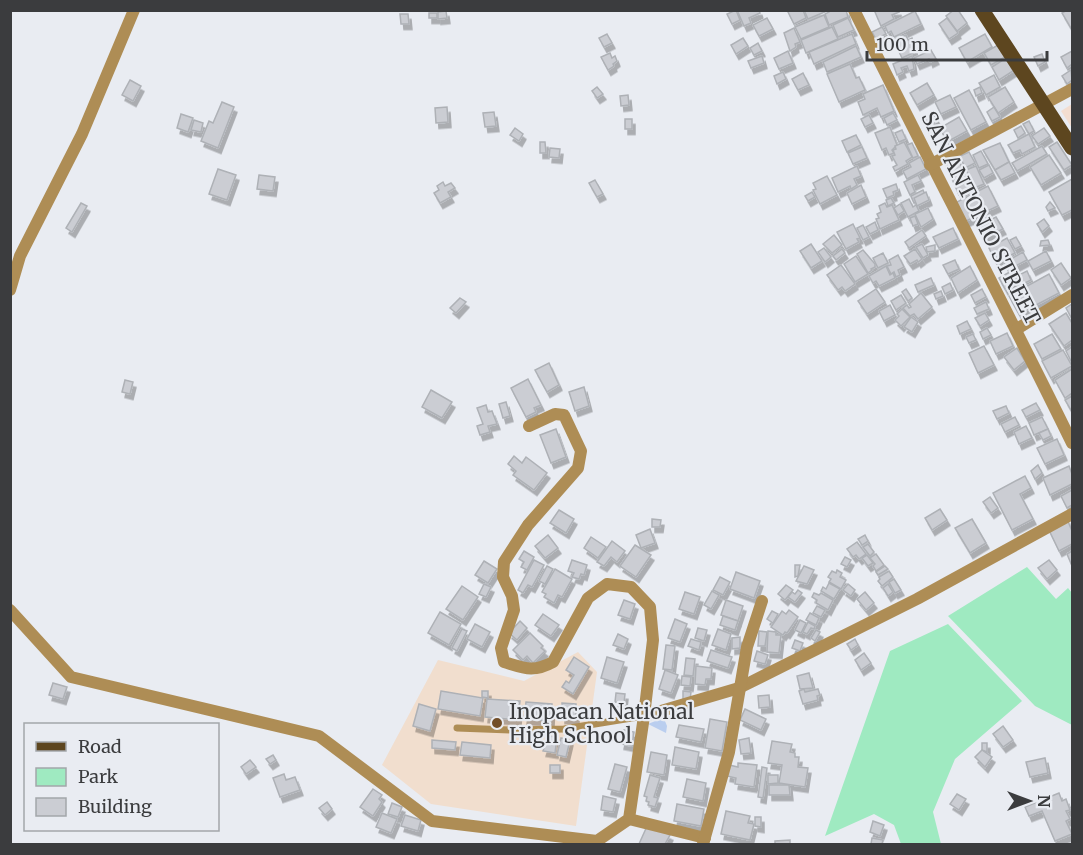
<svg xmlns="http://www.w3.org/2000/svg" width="1083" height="855" viewBox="0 0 1083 855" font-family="Merriweather,serif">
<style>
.commercial{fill:#f3ddd0}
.education{fill:#f1dece}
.green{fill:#9feac1}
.water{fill:#baceef}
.building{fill:#cbcdd3;stroke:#aeb1b6;stroke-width:1.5;filter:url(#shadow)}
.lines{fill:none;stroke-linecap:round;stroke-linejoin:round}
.service{stroke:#ae8d55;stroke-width:7}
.minor{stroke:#ae8d55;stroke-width:12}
.primary{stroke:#5d461f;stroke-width:15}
.poi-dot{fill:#724e28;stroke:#e9ecf2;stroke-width:2}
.labels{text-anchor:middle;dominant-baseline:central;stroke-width:4.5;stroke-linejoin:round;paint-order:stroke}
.street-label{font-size:21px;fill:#3b3c3e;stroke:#e9ecf2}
.poi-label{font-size:21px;fill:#3b3c3e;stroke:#e9ecf2;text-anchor:start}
</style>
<defs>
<filter id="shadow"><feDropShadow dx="3" dy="5.5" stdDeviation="0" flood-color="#0004"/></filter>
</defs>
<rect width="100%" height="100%" fill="#e9ecf2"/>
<path class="commercial" d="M1072 104V128L1061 111Z"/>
<path class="education" d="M578 652 597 672 576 826 431 804 382 765 438 660 524 681Z"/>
<g class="green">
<path d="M1027 567 1056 599 1068 588 1072 593V725L1035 706 948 616Z"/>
<path d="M948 624 1022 701 955 759 933 812 941 844H901L894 825 874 814 825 836 890 651Z"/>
</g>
<path class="water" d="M658 720 665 721 667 726 666 733 648 724Z"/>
<g class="building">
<path d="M736 10 740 20 732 24 727 14Z"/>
<path d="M737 10H759L760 13 749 18 751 23 744 26Z"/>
<path d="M787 10H803L806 18 794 24Z"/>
<path d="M804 10H827V11L808 19Z"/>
<path d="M828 10H846L848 17 829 25 825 14 829 12Z"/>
<path d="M878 10H898L899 12 892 15 894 19 881 26 875 12Z"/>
<path d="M954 10H958L967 23 957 31 946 16Z"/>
<path d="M1067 10H1072V30L1062 13Z"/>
<path d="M446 11 447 18 438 19V12Z"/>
<path d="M915 11 921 24 894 37 891 31 888 33 885 26Z"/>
<rect x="429" y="13" width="8" height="5"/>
<path d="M400 14H408L409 24H401Z"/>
<path d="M824 15 829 27 801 39 795 27Z"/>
<path d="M767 18 773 29 759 36 753 25Z"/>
<path d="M848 18 854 30 838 37 833 25Z"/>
<path d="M947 18 958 33 949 39 939 24Z"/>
<path d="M832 27 838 39 806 53 801 40Z"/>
<path d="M882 27 886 34 876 39 872 32Z"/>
<path d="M794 28 800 42 795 44 796 47 790 51 784 33Z"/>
<path d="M607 34 612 43 604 47 599 38Z"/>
<path d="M852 34 856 44 814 64 809 52Z"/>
<path d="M985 34 992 47 967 62 959 48Z"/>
<path d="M906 35 908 40 912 38 915 52 902 58 894 41Z"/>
<path d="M743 38 748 46 736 54 731 45Z"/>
<path d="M758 43 762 51 754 55 750 48Z"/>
<path d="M998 45 1005 57 991 65 984 53Z"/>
<path d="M856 46 861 57 827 72 823 62Z"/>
<path d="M931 50 936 59 930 62 929 59 917 64 914 58Z"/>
<path d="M788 51 793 63 779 69 774 58Z"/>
<path d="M1072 51V64L1067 68 1061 57Z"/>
<path d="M610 53 612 58 615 56 617 61 613 64 614 66 608 70 601 57Z"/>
<path d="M1042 54 1045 62 1038 66 1034 57Z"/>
<path d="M762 56 764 63 751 68 748 61Z"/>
<path d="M912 56 914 69 909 71 907 66 901 68 903 72 897 75 893 64Z"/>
<path d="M1006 58 1013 71 999 80 992 67Z"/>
<path d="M850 64 856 78 859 77 865 90 839 102 827 74Z"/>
<path d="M1071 70 1072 80 1067 84 1062 76Z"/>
<path d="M783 72 786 79 777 84 774 76Z"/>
<path d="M803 73 809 85 798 90 792 79Z"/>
<path d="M994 75 1000 87 986 95 979 83Z"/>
<path d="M130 80 141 86 133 101 122 95Z"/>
<path d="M927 83 934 95 917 105 910 93Z"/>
<path d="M883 85 894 111 881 117 877 108 863 115 858 102 865 99 863 94Z"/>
<path d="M597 87 603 94 597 98 592 91Z"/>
<path d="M980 87 982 93 976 96 974 90Z"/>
<path d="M1005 87 1014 102 998 113 988 97Z"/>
<path d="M969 90 986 122 971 130 954 98Z"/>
<path d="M628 95 629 105 621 106 620 96Z"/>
<path d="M950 95 956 107 941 114 935 102Z"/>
<path d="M222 102 234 107 218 148 201 141 209 121 213 123Z"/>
<path d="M447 107 448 122 436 123 435 108Z"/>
<path d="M994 107 1000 117 992 121 987 112Z"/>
<path d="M494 112 496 126 485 127 483 113Z"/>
<path d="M893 113 897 120 887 125 884 118Z"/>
<path d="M933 113 938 121 926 127 922 119Z"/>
<path d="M181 114 193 118 188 132 177 128Z"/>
<path d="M869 115 873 123 865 127 861 119Z"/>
<path d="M959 117 967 131 947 142 940 128Z"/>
<rect x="625" y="119" width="7" height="10"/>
<path d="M194 120 203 123 201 132 191 130Z"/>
<path d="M1029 121 1034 131 1029 134 1023 124Z"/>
<path d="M1021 126 1025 133 1018 138 1014 130Z"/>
<path d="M890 127 897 145 892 150 894 153 889 155 886 148 882 150 875 133Z"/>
<path d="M515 128 523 134 519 141 510 135Z"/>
<path d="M1044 128 1050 136 1038 144 1032 136Z"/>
<path d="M902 130 906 139 899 142 895 133Z"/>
<path d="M1029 134 1035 147 1022 154 1020 150 1013 153 1008 145Z"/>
<path d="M856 135 861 145 847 152 842 141Z"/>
<path d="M540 142H545L546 153H540Z"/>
<path d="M904 142 912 157 906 161 908 164 895 171 893 167 897 165 892 156 895 155 893 150 896 149 895 146Z"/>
<path d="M1057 142 1072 165 1064 170 1049 147Z"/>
<path d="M912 143 918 156 913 158 907 145Z"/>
<path d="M1000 143 1009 162 995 170 983 150Z"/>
<path d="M1042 146 1047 154 1017 171 1012 163Z"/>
<path d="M862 147 867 158 853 164 848 153Z"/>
<path d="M550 148 560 149 559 158 549 157Z"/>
<path d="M981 151 988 164 979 168 973 155Z"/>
<path d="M969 152 975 163 965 168 960 156Z"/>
<path d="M1049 155 1061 173 1041 185 1030 167Z"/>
<path d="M920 157 926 169 907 179 903 171 911 167 909 163Z"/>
<path d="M958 159 972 190 959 195 946 165Z"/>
<path d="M1009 162 1015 173 1001 180 995 170Z"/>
<path d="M989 165 993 173 984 178 979 170Z"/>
<path d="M857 166 861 176 854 179 857 185 851 189 850 186 838 192 832 178Z"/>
<path d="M976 166 984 184 974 188 966 170Z"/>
<path d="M218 169 236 175 227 200 209 194Z"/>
<path d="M259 175 275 177 273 191 257 189Z"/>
<path d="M918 175 921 181 912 185 915 192 910 195 904 182Z"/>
<path d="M827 176 837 195 820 204 813 190 816 189 813 183Z"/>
<path d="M1072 179V210L1062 215 1049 192Z"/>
<path d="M595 180 603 194 597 197 589 183Z"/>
<path d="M443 182 445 186 451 183 455 188 448 192 451 197 440 203 434 193 439 190 437 186Z"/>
<path d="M896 184 898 190 893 192 894 195 887 198 883 189Z"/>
<path d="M861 185 866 197 852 204 847 193Z"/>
<path d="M988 186 998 206 964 222 955 203Z"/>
<path d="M923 190 926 197 914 203 911 196Z"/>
<path d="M812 192 815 197 808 201 805 196Z"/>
<path d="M926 192 929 200 917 206 914 198Z"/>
<path d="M891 198 894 203 888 206 886 200Z"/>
<path d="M909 199 913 207 916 205 919 211 908 217 901 203Z"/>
<path d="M1050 202 1055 208 1048 211 1046 207Z"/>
<path d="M81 203 87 206 72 232 66 228Z"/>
<path d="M885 203 887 207 892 205 899 220 880 229 876 219 879 218 877 214 881 212 879 206Z"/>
<path d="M900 204 904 211 898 215 894 208Z"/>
<path d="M928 208 933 219 921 227 915 214Z"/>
<path d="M915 216 918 224 913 226 910 218Z"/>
<path d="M996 217 1003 229 984 238 978 226Z"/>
<path d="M1044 219 1049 226 1042 232 1037 224Z"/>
<path d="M875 222 878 230 870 234 866 227Z"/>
<path d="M853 224 860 238 857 239 859 242 846 249 837 232Z"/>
<path d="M863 225 869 237 863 240 857 228Z"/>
<path d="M953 228 958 239 939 248 933 237Z"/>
<path d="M922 230 926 236 909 248 905 242Z"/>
<path d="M834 235 842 245 832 253 823 244Z"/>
<path d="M1016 237 1021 246 1015 249 1010 240Z"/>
<path d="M1007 238 1015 253 996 263 989 248Z"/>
<path d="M1048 240 1050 245 1040 246 1041 241Z"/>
<path d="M811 244 822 261 811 268 800 251Z"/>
<path d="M922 244 928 255 923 258 916 247Z"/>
<path d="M935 245V251L927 252 926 247Z"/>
<path d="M824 248 831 257 825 262 818 252Z"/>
<path d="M842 249 845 253 836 260 833 256Z"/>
<path d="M915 249 922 259 918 262 917 260 910 264 904 256Z"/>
<path d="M863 250 875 264V267L871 269 872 270 868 273 857 254Z"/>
<path d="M1046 251 1051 261 1033 270 1028 261Z"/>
<path d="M1023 252 1027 260 1008 270 1004 263Z"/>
<path d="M883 253 888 263 878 268 873 258Z"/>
<path d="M898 255 904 267 898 270 900 275 896 277 894 272 891 274 887 266 891 265 889 260Z"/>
<path d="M856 256 868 274 855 282 844 264Z"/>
<path d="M955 260 959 269 948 274 943 265Z"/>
<path d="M1061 263 1071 278 1061 285 1051 270Z"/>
<path d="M841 265 855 284 845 291 842 287 838 290 827 275Z"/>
<path d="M886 266 890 275 893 273 895 278 879 286 876 281 873 283 869 276Z"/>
<path d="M970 266 977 280 958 293 951 278Z"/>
<path d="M1013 270 1019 281 1005 289 999 278Z"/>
<path d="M1027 271 1031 280 1023 284 1019 275Z"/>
<path d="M1049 274 1059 293 1019 314 1009 296Z"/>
<path d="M931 278 934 285 918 292 915 285Z"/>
<path d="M950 283 953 290 945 294 942 287Z"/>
<path d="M876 289 885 302 867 314 858 301Z"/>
<path d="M906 289 912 298 908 301 902 292Z"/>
<path d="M982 289 986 297 975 303 971 295Z"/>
<path d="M941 291 943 296 936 299 934 294Z"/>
<path d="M921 293 932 307 918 319 914 314 910 316 903 308 907 305 909 308 911 307 909 304Z"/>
<path d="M901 295 906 303 896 310 891 301Z"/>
<path d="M460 298 466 302 456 313 450 308Z"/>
<path d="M986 302 989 309 977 314 974 308Z"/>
<path d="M1072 304V319L1066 308Z"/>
<path d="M890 305 895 315 884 321 879 311Z"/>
<path d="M902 309 910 317 901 326 895 320 899 316 897 314Z"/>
<path d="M985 313 989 320 980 326 975 318Z"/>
<path d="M1066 313 1072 323V340L1064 346 1049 324Z"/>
<path d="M911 317 918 322 912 332 904 327Z"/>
<path d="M967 321 971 329 960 334 957 326Z"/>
<path d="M987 328 991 335 983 339 980 332Z"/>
<path d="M1007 333 1013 346 996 354 990 341Z"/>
<path d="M973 334 976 340 969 343 966 337Z"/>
<path d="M1052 334 1061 349 1042 359 1034 344Z"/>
<path d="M984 346 994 365 978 373 969 353Z"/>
<path d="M1072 347V363L1066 351Z"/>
<path d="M1017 348 1025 361 1014 370 1004 357Z"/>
<path d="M1063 350 1072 366 1051 378 1042 361Z"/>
<path d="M549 363 559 385 547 392 535 370Z"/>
<path d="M1072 369V393L1065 398 1055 380Z"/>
<path d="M528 379 541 405 534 408 536 412 526 417 511 388Z"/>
<path d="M125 380 133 382 130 394 122 392Z"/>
<path d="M584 387 589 406 575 411 569 392Z"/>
<path d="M431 390 452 402 442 418 422 407Z"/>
<path d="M1072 396V412L1065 400Z"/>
<path d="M506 402 510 416 503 418 499 404Z"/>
<path d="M1036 403 1040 410 1026 417 1022 410Z"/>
<path d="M486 405 488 412 492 411 497 424 488 426 490 432 480 435 477 426 483 424 477 408Z"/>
<path d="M1006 406 1009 413 997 419 993 411Z"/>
<path d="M1015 417 1019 425 1005 432 1001 424Z"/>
<path d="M1042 417 1048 429 1034 435 1029 423Z"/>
<path d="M1026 426 1032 438 1019 444 1014 432Z"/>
<path d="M556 429 566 457 551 463 540 435Z"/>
<path d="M1048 429 1051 436 1043 440 1039 433Z"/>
<path d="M1057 439 1064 455 1045 464 1037 448Z"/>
<path d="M514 456 522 463 526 457 547 473 534 490 513 475 516 471 508 464Z"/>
<path d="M1038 465 1042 473 1035 479 1031 471Z"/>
<path d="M1069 466 1072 474V484L1050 495 1043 478Z"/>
<path d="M1025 476 1031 488 1020 494 1033 519 1012 530 993 493Z"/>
<path d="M1072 490V505L1067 508 1061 496Z"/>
<path d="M990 497 998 508 991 513 983 502Z"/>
<path d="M940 509 947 520 932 530 925 518Z"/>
<path d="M559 510 574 519 566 533 550 523Z"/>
<path d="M652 519 661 520 660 527H652Z"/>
<path d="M972 519 986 543 970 553 955 528Z"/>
<path d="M1067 519 1072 531V544L1059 551 1048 528Z"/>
<path d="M650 529 655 543 641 548 636 535Z"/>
<path d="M548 535 558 548 545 558 535 546Z"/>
<path d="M865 535 868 541 862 545 858 539Z"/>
<path d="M591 537 606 547 598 558 584 548Z"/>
<path d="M612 541 625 551 617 562 611 557 604 566 597 562Z"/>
<path d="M857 542 866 554 859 559 856 555 853 557 847 549Z"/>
<path d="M868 544 874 552 870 556 863 547Z"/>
<path d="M635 545 651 555 636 577 620 566Z"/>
<path d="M524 551 534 557 527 570 521 567 524 562 519 559Z"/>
<path d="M1072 551V566L1067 554Z"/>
<path d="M876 554 884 565 876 571 873 566 875 564 870 558Z"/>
<path d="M867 555 873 563 868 566 862 558Z"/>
<path d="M845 557 851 560 847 567 841 564Z"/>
<path d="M534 560 544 565 532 587 528 585 523 593 518 590Z"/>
<path d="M572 560 587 565 584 575 581 574 579 579 572 577 574 573 568 571Z"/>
<path d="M1049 560 1057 570 1047 579 1038 568Z"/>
<path d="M484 561 497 569 488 583 475 575Z"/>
<path d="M795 565H800L798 576 795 577Z"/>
<path d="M547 566 553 569 545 584 539 581Z"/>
<path d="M804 566 814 570 807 584 796 581Z"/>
<path d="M885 566 888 569 878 575 876 572Z"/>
<path d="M555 569 572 579 562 597 558 595 554 603 544 597 546 594 542 592Z"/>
<path d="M837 570 842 573 840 577 846 580 841 589 829 582 831 579 828 577 832 571 836 573Z"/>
<path d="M889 571 893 577 882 586 878 581 880 579 879 577Z"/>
<path d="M736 572 760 581 754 598 730 589Z"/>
<path d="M720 577 730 582 723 595 713 590Z"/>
<path d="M894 579 901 590 895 593 889 582Z"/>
<path d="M829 583 840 589 834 599 821 591 823 587 826 589Z"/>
<path d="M484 584 491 587 486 597 479 594Z"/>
<path d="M848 584 855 590 851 596 843 590Z"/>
<path d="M888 584 893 592 888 596 883 588Z"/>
<path d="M786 585 793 590 785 600 778 594Z"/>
<path d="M462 586 478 597 463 620 446 609Z"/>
<path d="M798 590 802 593 795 602 788 597 792 592 795 594Z"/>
<path d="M712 591 719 595 711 609 704 605Z"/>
<path d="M685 592 700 597 694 614 679 609Z"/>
<path d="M865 592 874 603 866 610 857 599Z"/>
<path d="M814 593 819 595 821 593 833 600 828 610 816 603 817 600 812 597Z"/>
<path d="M624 600 635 604 630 619 618 615Z"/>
<path d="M726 600 743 606 738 621 721 615Z"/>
<path d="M817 606 825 610 821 617 813 613Z"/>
<path d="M789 610 798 617 787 633 785 632 783 635 771 627 782 611 786 614Z"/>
<path d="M772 611 778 614 773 623 767 619Z"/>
<path d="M440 612 461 624 449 645 428 633Z"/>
<path d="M810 613 819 618 816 625 806 620Z"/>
<path d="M543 614 559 625 551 636 535 625Z"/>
<path d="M723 616 738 621 735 630 720 625Z"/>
<path d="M675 619 687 624 680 642 668 638Z"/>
<path d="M800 620 806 623 801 633 795 630Z"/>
<path d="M520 621 527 628 517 640 509 633Z"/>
<path d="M808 622 815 626 814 629 811 628 807 634 803 632Z"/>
<path d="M475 624 490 632 482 647 467 639Z"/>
<path d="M698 628 707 630 704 641 695 638Z"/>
<path d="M462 629 467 631 457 651 452 648Z"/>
<path d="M718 629 731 634 726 650 712 645Z"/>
<path d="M816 630 820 632 815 641 811 638Z"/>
<path d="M759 631 767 632 765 646H758Z"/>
<path d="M768 631 776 632V635H781L779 653 767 652Z"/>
<path d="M530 633 543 646 541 648 545 651 533 663 527 656 523 660 513 650Z"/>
<path d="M618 634 628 639 624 649 613 645Z"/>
<path d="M740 637V648L732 649V638Z"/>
<path d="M691 639 701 642 699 650 688 646Z"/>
<path d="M855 639 858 645 851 650 847 644Z"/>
<path d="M795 640 803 643 800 651 792 648Z"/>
<path d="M666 645 675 646 672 670 663 669Z"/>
<path d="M711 650 732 657 728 668 707 661Z"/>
<path d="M757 651 768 655 765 664 754 661Z"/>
<path d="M864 653 871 663 861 670 855 660Z"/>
<path d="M574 657 589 667 573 694 562 687 566 681 569 683 574 675 566 670Z"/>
<path d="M607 657 624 662 617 683 601 678Z"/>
<path d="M686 658 695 659 693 676 684 675Z"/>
<path d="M696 666 712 668 711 679H706L705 685 695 684Z"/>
<path d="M665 670 678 675 671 693 659 689Z"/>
<path d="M809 673 813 688 800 689 797 676Z"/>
<path d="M682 676 691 677 690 686 681 685Z"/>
<path d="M53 683 67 687 63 699 49 695Z"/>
<path d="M804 689 805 692 818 689 820 695 817 696 818 700 803 704 799 691Z"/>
<path d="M441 691 483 698 480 716 438 709Z"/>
<path d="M482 691H488V698L482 697Z"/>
<path d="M683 691 691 692 690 700H683Z"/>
<path d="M616 693 625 694 624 703 615 702Z"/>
<path d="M769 695 770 707 759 708 758 696Z"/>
<path d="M487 699 520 701 518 720 485 717Z"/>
<path d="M526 702 552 704 551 721 524 719Z"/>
<path d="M562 703 576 704V719L562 718Z"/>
<path d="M419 704 436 709 430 731 413 726Z"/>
<path d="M745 709 766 719 761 730 740 720Z"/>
<path d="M710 719 727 722 722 751 705 748Z"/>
<path d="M679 725 704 729 701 742 676 737Z"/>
<path d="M1003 726 1013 740 1003 747 993 734Z"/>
<path d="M624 730 634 732 632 746 621 744Z"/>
<path d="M548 736 557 737 555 753 543 751Z"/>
<path d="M561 738 570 740 566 757 557 755Z"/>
<path d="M749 738 751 753 741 754 739 740Z"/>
<path d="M432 740 456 742 455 750 432 748Z"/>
<path d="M772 741 792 744 790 752 795 753V757H799L798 767 808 768 805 787 779 783 782 765 768 763Z"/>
<path d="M462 742 491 745 490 758 460 755Z"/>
<path d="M982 743H987V752L982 750Z"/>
<path d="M675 747 699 752 696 769 672 765Z"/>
<path d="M982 750 992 757 985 767 975 757Z"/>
<path d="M651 752 667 755 664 775 647 772Z"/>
<path d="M273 755 276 760 270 764 266 759Z"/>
<path d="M1045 758 1048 773 1030 777 1026 762Z"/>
<path d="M250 760 256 767 246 774 241 767Z"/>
<path d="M738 763 757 765 754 787 735 784 736 778 727 776 729 765 738 767Z"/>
<path d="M615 764 627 767 620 792 608 789Z"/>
<rect x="550" y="765" width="10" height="8"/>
<path d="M762 767 767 768 763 798 758 797Z"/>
<path d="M284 774 286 780 295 777 300 790 280 797 273 778Z"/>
<path d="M650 775 660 778 654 797 658 798 655 807 648 805 649 802 646 801 647 797 644 796Z"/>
<path d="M768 775H778V783L768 784Z"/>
<path d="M687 779 706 783 703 801 683 797Z"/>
<path d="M769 785H789L790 795H769Z"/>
<path d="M373 789 382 795 379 799 382 802 373 816 360 807Z"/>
<path d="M1059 793 1062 801 1066 799 1070 810 1066 811 1070 819 1066 821 1072 834 1055 841 1042 811 1029 816 1025 807Z"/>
<path d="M957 794 966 799 959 810 950 804Z"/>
<path d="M603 796 616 799 613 812 601 810Z"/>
<path d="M327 802 332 809 325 815 319 808Z"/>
<path d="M392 803 402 807 398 817 388 814Z"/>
<path d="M677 804 704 809 701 826 674 821Z"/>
<path d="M726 811 750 816 748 823 754 824 750 840 721 834Z"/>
<path d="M382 813 397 819 391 833 376 827Z"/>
<path d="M405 815 421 820 418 831 401 826Z"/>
<path d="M755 817H761V827L755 826Z"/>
<path d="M873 821 884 825 880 836 870 832Z"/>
<path d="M648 824 670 835 665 844H639Z"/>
<path d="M872 838 883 840 882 844H871Z"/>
<path d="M790 840V844H775V841Z"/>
</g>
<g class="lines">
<path class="service" d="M457 728 512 730 564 729 644 716"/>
<g class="minor">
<path d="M854 10C926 155 1001 298 1072 443"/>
<path d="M930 165 1072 89"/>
<path d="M10 290 20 256 82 134 134 10"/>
<path d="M1017 329 1072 295"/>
<path d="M529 426 555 414 564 415 581 451 578 468 528 525 504 562 503 577 512 596 514 610 501 648 504 662C524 668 533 673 553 662L588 598 607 584 631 587 650 607 653 640 644 716"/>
<path d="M10 610 71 677 319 736 432 821 597 841 629 819 644 716 739 688 917 599 1072 514"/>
<path d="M629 819 705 838"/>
<path d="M703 844 729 752 747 647 762 601"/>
</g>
<path class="primary" d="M982 10 1072 148"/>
</g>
<circle class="poi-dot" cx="497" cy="723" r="6"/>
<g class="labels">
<g class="street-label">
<text transform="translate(981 218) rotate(63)">SAN ANTONIO STREET</text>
</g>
<g class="poi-label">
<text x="509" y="711">Inopacan National<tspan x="509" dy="24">High School</tspan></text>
</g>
</g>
<rect width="1083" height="855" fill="none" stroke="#3b3c3e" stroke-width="24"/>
<rect x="24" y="723" width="195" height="108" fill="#e9ecf2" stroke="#a3a6aa" stroke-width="1.5"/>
<rect x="36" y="742" width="30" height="9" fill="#5d461f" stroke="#a3a6aa" stroke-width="1.5"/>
<text x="78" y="753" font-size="18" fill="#3b3c3e">Road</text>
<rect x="36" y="768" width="30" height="18" fill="#9feac1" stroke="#a3a6aa" stroke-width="1.5"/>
<text x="78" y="783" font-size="18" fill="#3b3c3e">Park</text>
<rect x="36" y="798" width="30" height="18" fill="#cbcdd3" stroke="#a3a6aa" stroke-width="1.5"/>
<text x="78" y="813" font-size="18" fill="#3b3c3e">Building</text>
<g transform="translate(1029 801) rotate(90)" stroke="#e9ecf2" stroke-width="4.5" paint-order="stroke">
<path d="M0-4.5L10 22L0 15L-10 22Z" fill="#3b3c3e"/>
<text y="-9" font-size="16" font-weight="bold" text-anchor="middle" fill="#3b3c3e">N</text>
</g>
<path d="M867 51v9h180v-9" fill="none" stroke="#3b3c3e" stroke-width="3"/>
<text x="876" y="51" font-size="18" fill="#3b3c3e" stroke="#e9ecf2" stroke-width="4.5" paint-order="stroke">100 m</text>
</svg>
